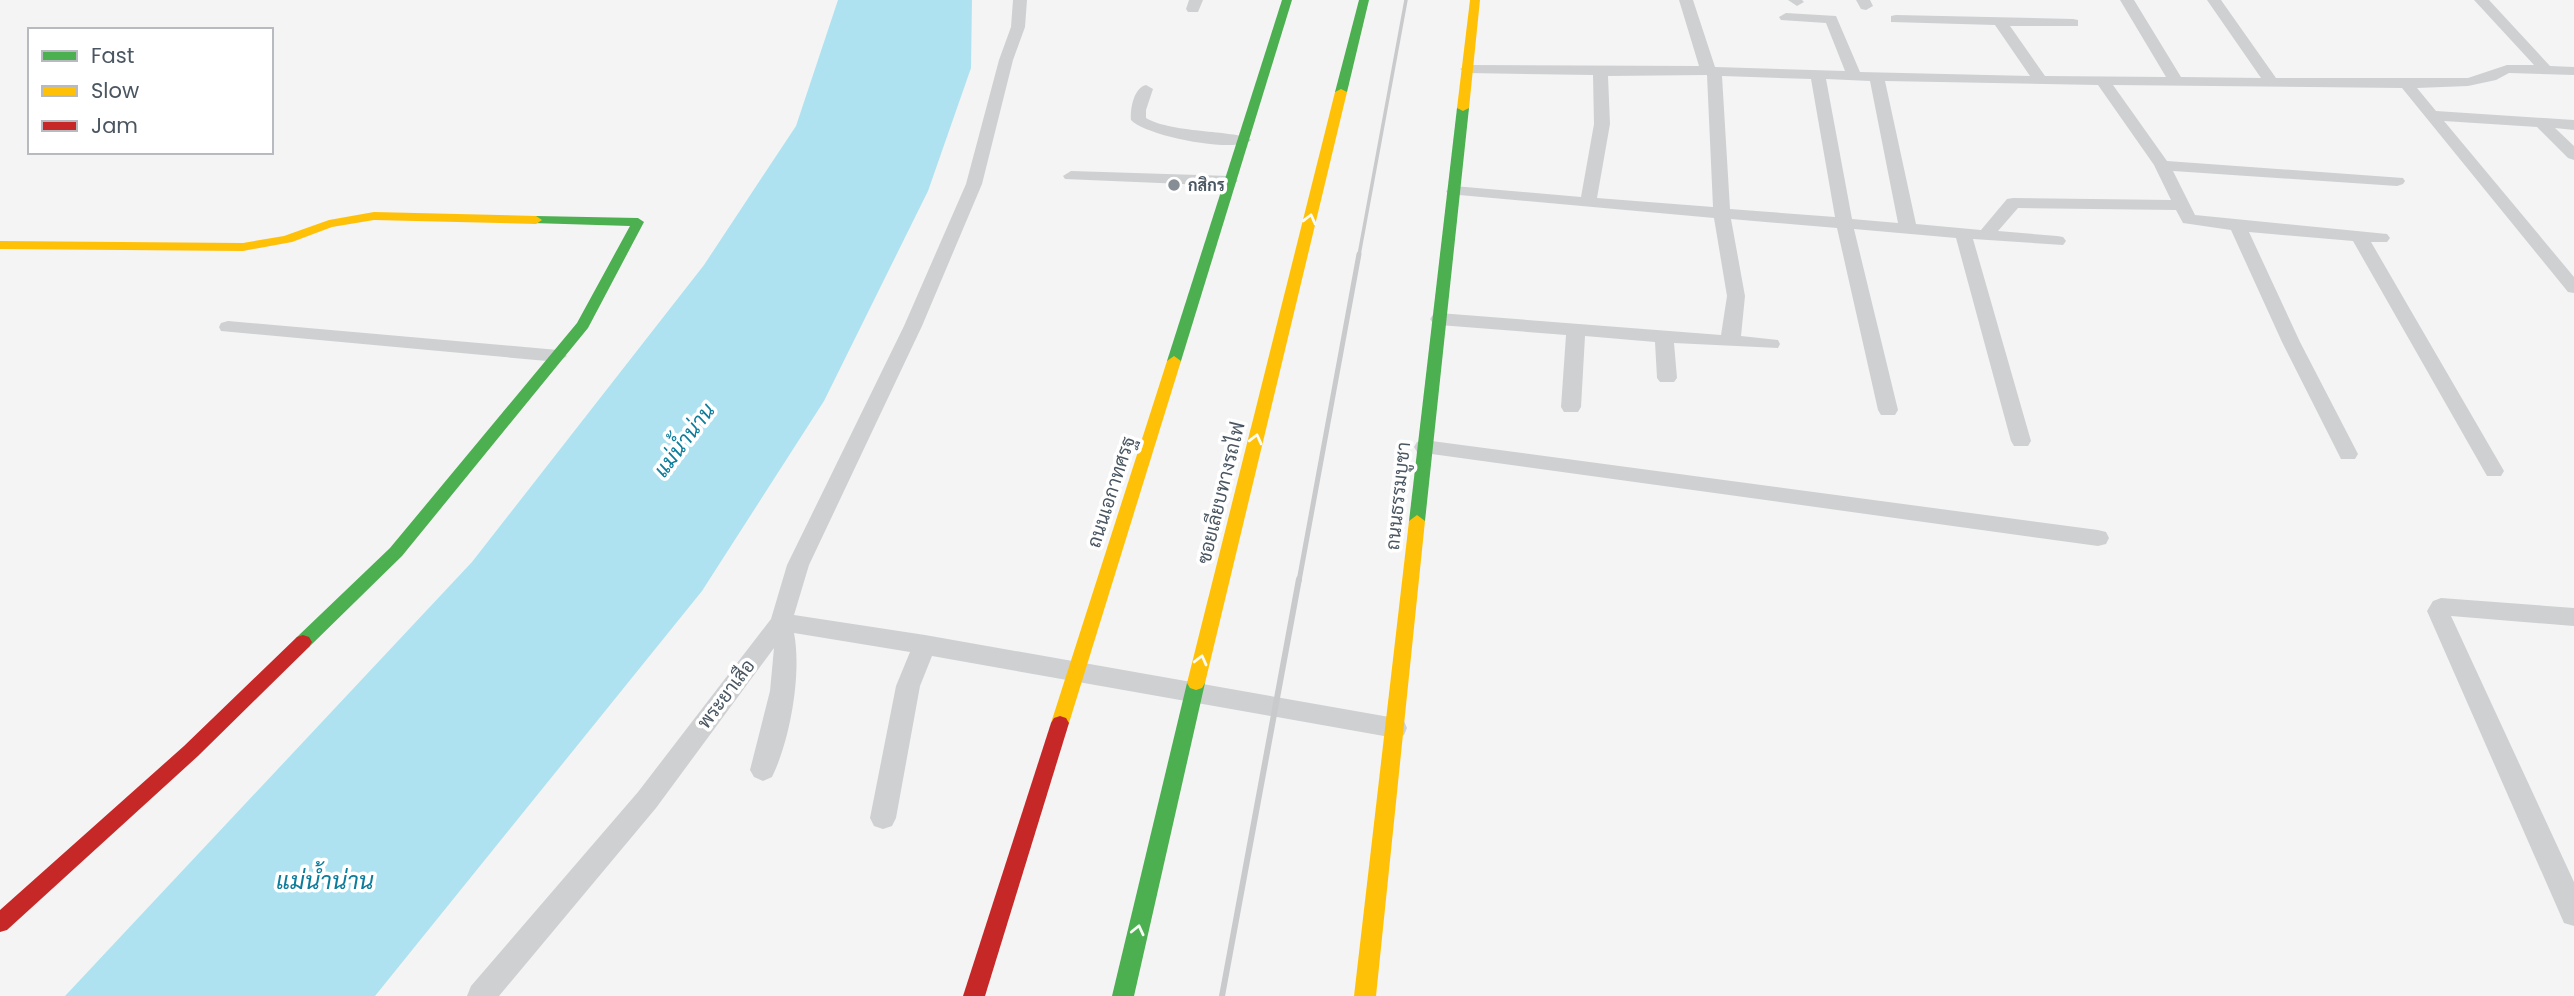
<svg xmlns="http://www.w3.org/2000/svg" width="2574" height="996" viewBox="0 0 2574 996" font-family="Poppins,Sarabun,sans-serif">
<style>
.water{fill:#aee2f0}
.lines{fill:none;stroke-linecap:round;stroke-linejoin:round}
.street{fill:#ced0d2;fill-rule:evenodd}
.fast{fill:#4caf50;fill-rule:evenodd}
.slow{fill:#ffc107;fill-rule:evenodd}
.jam{fill:#c62828;fill-rule:evenodd}
.rail-far2{stroke:#c9cacc;stroke-width:3.5}
.rail-far1{stroke:#c9cacc;stroke-width:5}
.rail{stroke:#c9cacc;stroke-width:6}
.oneway{stroke:#f6fbf6}
.poi-dot{fill:#868d94;stroke:#fff;stroke-width:2.5}
.labels{text-anchor:middle;dominant-baseline:central;stroke-width:7;stroke-linejoin:round;paint-order:stroke}
.far-poi-label{font-size:16px;font-weight:bold;fill:#4a5661;stroke:#fff;text-anchor:start}
.street-label{font-size:19px;fill:#4a5661;stroke:#fff}
.water-label{font-size:21px;font-style:italic;fill:#0c7c9b;stroke:#fff}
.near-water-label{font-size:24px;font-style:italic;fill:#0c7c9b;stroke:#fff}
</style>
<rect width="100%" height="100%" fill="#f4f4f4"/>
<path class="water" d="M838 0H972L971 68 928 191 824 401 702 591 375 996H65L472 562 704 265 796 126Z"/>
<g class="lines">
<g class="street">
<path d="M1013 0H1027L1025 27 1013 60 982 184 922 326 809 565 794 615 925 635 1395 718 1404 721 1407 728 1404 735 1395 738 932 656 920 686 896 818 892 826 883 829 874 826 870 818 896 686 910 652 794 633C802 673 790 741 772 777L763 781 754 777 750 770 770 691 774 648 656 808 499 996H467L471 986 638 792 771 619 787 565 904 326 966 184 999 60 1011 27Z"/>
<path d="M1189 0H1203L1198 12H1188L1186 9Z"/>
<path d="M1679 0H1693L1715 67 1845 71 1826 23 1781 20 1779 17 1786 13 1836 16 1860 72 2030 76 1995 25 1891 22V16L1896 15 2073 19 2078 20V26H2010L2045 76 2166 77 2120 0H2134L2181 77 2261 78 2207 0H2221L2276 78H2468L2507 65H2534L2474 0H2489L2550 66 2574 67V75L2509 73 2496 80 2468 86 2417 88 2436 111 2574 120V130L2555 128 2574 146V160L2568 158 2537 127 2444 121 2574 277V293L2568 292 2402 88 2113 85 2167 161 2403 178 2405 181 2403 184 2397 186 2173 171 2195 215 2387 234 2390 238 2387 242H2371L2504 471 2501 476H2487L2353 241 2249 232 2300 342 2358 454 2355 459H2341L2282 342 2231 230 2183 223 2176 210 2018 208 1998 231 2057 236 2063 237 2066 241 2063 245 1973 239 2031 441 2028 446H2014L2011 441 1956 238 1854 229 1898 410 1895 415H1881L1878 410 1837 228 1731 219 1745 296 1741 336 1778 340 1780 344 1778 348 1674 343 1677 378 1674 382H1660L1657 378 1655 342 1585 336 1581 407 1578 412H1564L1561 407 1566 335 1439 325 1433 323 1430 319 1433 315 1439 313 1721 335 1727 296 1714 218 1448 194 1446 191 1454 186 1581 197 1594 124 1593 75 1467 73 1460 69 1467 65 1699 66ZM1707 75 1713 207 1597 198 1610 124 1608 76ZM1722 76 1811 79 1835 217 1730 209ZM1826 79 1870 81 1898 223 1852 219ZM1885 81 2098 85 2154 165 2171 200 2013 198 2007 199 1981 230 1916 224Z"/>
<path d="M1788 0H1802L1804 2 1797 6Z"/>
<path d="M1856 0H1870L1873 6 1866 10 1861 9Z"/>
<path d="M1146 85 1153 89 1146 110V118C1173 134 1240 130 1251 140 1237 154 1145 136 1131 120 1130 108 1134 88 1146 85Z"/>
<path d="M1071 171 1230 176 1238 181 1230 186 1065 179 1063 176Z"/>
<path d="M228 321 558 350 567 356 558 362 221 331 219 327 221 323Z"/>
<path d="M1424 440 2098 530 2106 532 2109 538 2106 544 2098 546 1417 452 1414 447 1417 442Z"/>
<path d="M2441 598 2574 608V626L2451 616 2574 882V926L2564 923 2427 611 2433 601Z"/>
</g>
<g class="fast">
<path d="M1282 0H1292L1181 361 1179 364H1169L1167 361Z"/>
<path d="M1359 0H1369L1347 92 1341 95 1335 92Z"/>
<path d="M1463 105 1469 108 1425 521 1417 527 1409 521 1457 108Z"/>
<path d="M536 216 638 218 644 222 588 328 402 556 309 647 303 649 297 647 294 642 297 637 390 548 577 323 630 226 532 223 530 220Z"/>
<path d="M1196 676 1202 678 1205 683 1134 996H1112L1187 683 1190 678Z"/>
</g>
<g class="slow">
<path d="M1470 0H1480L1469 108 1463 111 1457 108Z"/>
<path d="M1341 89 1347 92 1205 683 1202 688 1196 690 1190 688 1187 683 1335 92Z"/>
<path d="M374 212 536 216 542 220 536 224 374 220 332 227 292 242 243 251 0 249V241L243 243 284 236 329 220Z"/>
<path d="M1174 356 1181 361 1069 723 1066 728 1060 730 1054 728 1051 723 1167 361Z"/>
<path d="M1417 515 1425 521 1376 996H1354L1409 521Z"/>
</g>
<g class="jam">
<path d="M303 635 309 637 312 642 309 647 198 756 7 930 0 932V910L184 746 297 637Z"/>
<path d="M1060 716 1066 718 1069 723 985 996H963L1051 723 1054 718Z"/>
</g>
<path class="rail-far2" d="M1359 255 1406 0"/>
<path class="rail-far1" d="M1299 581 1359 254"/>
<path class="rail" d="M1222 996 1299 579"/>
</g>
<defs><path id="oneway-chevron" d="M-2-3.5L2.5 0L-2 3.5" fill="none" stroke-width="1.6" stroke-linecap="round" stroke-linejoin="round" transform="scale(1.75)"/></defs>
<g class="oneway">
<use href="#oneway-chevron" transform="translate(1310 219) rotate(-76)"/>
<use href="#oneway-chevron" transform="translate(1256 439) rotate(-76)"/>
<use href="#oneway-chevron" transform="translate(1201 660) rotate(-76)"/>
<use href="#oneway-chevron" transform="translate(1138 930) rotate(-77)"/>
</g>
<circle class="poi-dot" cx="1174" cy="185" r="7"/>
<g class="labels">
<g class="far-poi-label">
<text x="1188" y="185">กสิกร</text>
</g>
<g class="street-label">
<text transform="translate(1111 492) rotate(-72)">ถนนเอกาทศรฐ</text>
<text transform="translate(1221 493) rotate(-76)">ซอยเลียบทางรถไฟ</text>
<text transform="translate(1398 496) rotate(-84)">ถนนธรรมบูชา</text>
<text transform="translate(726 694) rotate(-53)">พระยาเสือ</text>
</g>
<g class="water-label">
<text transform="translate(684 440) rotate(-53)">แม่น้ำน่าน</text>
</g>
<g class="near-water-label">
<text x="325" y="880">แม่น้ำน่าน</text>
</g>
</g>
<rect x="28" y="28" width="245" height="126" fill="#ffffff" stroke="#b7bbc0" stroke-width="2"/>
<rect x="42" y="51" width="35" height="10" fill="#4caf50" stroke="#b7bbc0" stroke-width="2"/>
<text x="91" y="63" font-size="21" fill="#4a5661">Fast</text>
<rect x="42" y="86" width="35" height="10" fill="#ffc107" stroke="#b7bbc0" stroke-width="2"/>
<text x="91" y="98" font-size="21" fill="#4a5661">Slow</text>
<rect x="42" y="121" width="35" height="10" fill="#c62828" stroke="#b7bbc0" stroke-width="2"/>
<text x="91" y="133" font-size="21" fill="#4a5661">Jam</text>
</svg>
